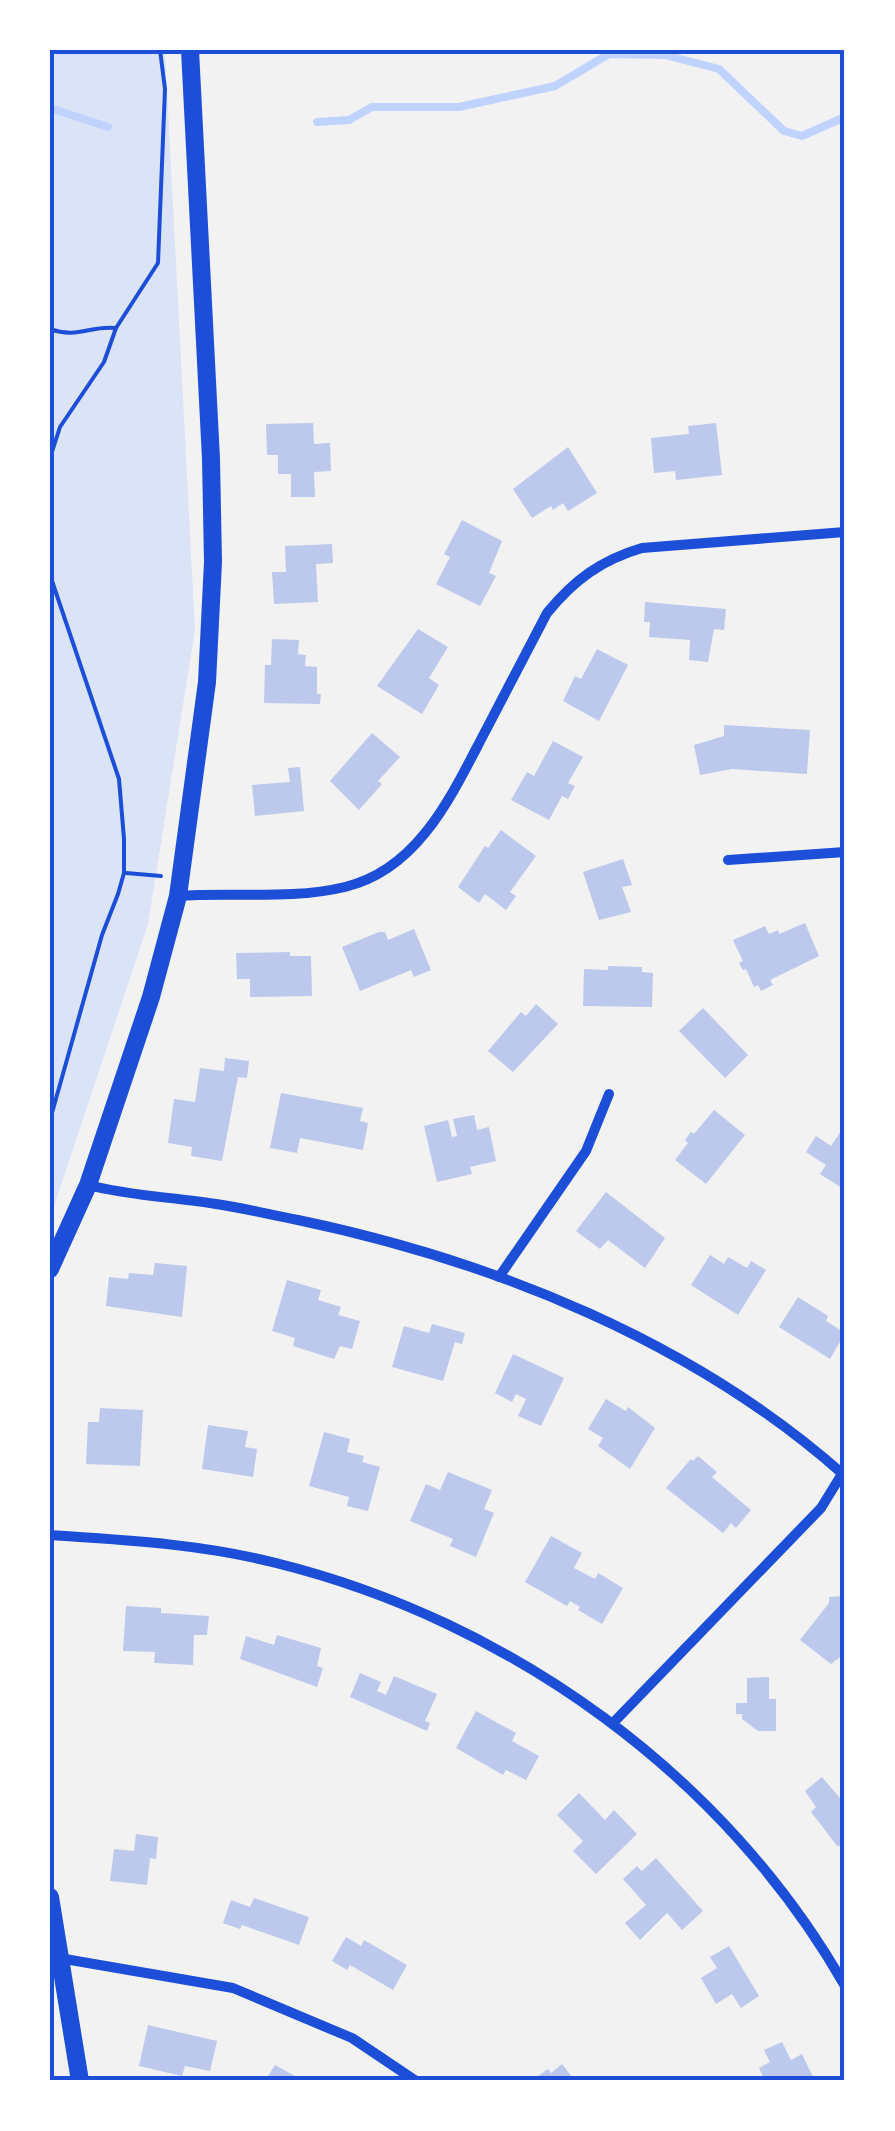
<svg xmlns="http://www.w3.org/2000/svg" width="895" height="2131" viewBox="0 0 895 2131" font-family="'Exo 2',sans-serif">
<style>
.green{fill:#dbe4f7}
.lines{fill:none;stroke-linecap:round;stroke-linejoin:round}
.stream{stroke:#bfd3fe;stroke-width:8}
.building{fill:#bdc9ec}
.path{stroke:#1d4ed8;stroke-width:4}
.minor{stroke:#1d4ed8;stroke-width:10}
.secondary{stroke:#1d4ed8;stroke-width:18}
.neatline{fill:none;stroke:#1d4ed8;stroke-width:4}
</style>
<rect width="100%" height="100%" fill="#f2f2f2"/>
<path class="green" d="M50 50H165L195 630 148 924 50 1218Z"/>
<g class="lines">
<g class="stream">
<path d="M50 108 108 127"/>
<path d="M317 122 349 120 372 107H459L555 86 609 54 665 55 719 69 784 131 802 136 845 117"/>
</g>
</g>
<g class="building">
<path d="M313 423 314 444 330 443 331 471 314 472 315 497H291V474H278V455H267L266 424Z"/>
<path d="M716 423 722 475 676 480 675 471 654 473 651 438 689 434 688 426Z"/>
<path d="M568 447 597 493 568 511 563 503 553 510 551 506 532 518 513 489Z"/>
<path d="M462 520 502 541 489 573 496 576 480 606 436 584 450 557 444 554Z"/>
<path d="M332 544 333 563 316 564 318 602 274 604 272 572H286L285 546Z"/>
<path d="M645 602 726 609 724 630 714 629 708 662 689 660 690 640 649 637 650 622H644Z"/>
<path d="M418 629 448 647 429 678 439 685 422 714 377 686Z"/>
<path d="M272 639 299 640 298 654 306 655 305 666 317 667V694H321L320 704 264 703 265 665H271Z"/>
<path d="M597 649 628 665 599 721 563 701 575 676 581 679Z"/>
<path d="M724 725 810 730 807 774 732 769 700 775 694 745 724 736Z"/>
<path d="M372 733 400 757 378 781 382 784 359 810 330 781Z"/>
<path d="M553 741 583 757 568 783 575 786 568 799 562 796 549 820 511 800 527 772 534 776Z"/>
<path d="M300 767 304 811 255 816 252 785 290 782 288 768Z"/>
<path d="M501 830 536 856 510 892 516 896 506 910 485 894 479 903 458 887 485 846 488 848Z"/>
<path d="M623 859 632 885 622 887 631 912 599 920 583 872Z"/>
<path d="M805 923 819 956 770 980 773 985 761 991 758 985 754 987 746 969 743 970 739 963 743 961 733 940 765 926 769 934 778 930 779 934Z"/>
<path d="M414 929 431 970 414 977 411 970 360 991 342 947 379 932H385L388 940Z"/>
<path d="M290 952V956H311L312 996 250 997V979H237L236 953Z"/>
<path d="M608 966 642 967V972L653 973 652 1007 583 1006 584 969 608 970Z"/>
<path d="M536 1004 558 1024 513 1072 488 1051 521 1012 526 1016Z"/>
<path d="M703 1008 748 1055 725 1078 679 1031Z"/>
<path d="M225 1058 249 1061 247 1078 238 1077 222 1161 191 1156 192 1147 168 1143 174 1099 195 1102 200 1068 224 1071Z"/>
<path d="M281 1093 363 1108 360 1121 368 1123 363 1150 300 1138 297 1153 270 1148Z"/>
<path d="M714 1110 745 1135 706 1184 675 1160 688 1143 685 1140 691 1132 694 1134Z"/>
<path d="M474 1115 477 1130 489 1127 496 1161 470 1167 472 1174 437 1182 424 1126 448 1120 452 1137 457 1136 453 1119Z"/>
<path d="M845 1125V1190L820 1174 826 1165 806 1152 816 1136 831 1146Z"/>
<path d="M606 1192 665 1238 645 1268 608 1240 600 1249 576 1231Z"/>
<path d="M710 1255 724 1264 728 1257 747 1268 751 1261 766 1270 738 1315 691 1285Z"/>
<path d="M155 1263 187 1266 182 1317 106 1306 109 1277 128 1279 129 1273 153 1275Z"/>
<path d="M287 1280 321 1290 318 1300 341 1307 338 1315 360 1321 352 1349 340 1346 334 1359 293 1346 295 1338 272 1331Z"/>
<path d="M798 1297 828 1316 826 1321 845 1333 830 1359 779 1327Z"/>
<path d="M432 1324 465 1333 462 1344 455 1342 443 1381 392 1367 404 1326 429 1333Z"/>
<path d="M513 1354 564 1378 541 1426 518 1416 526 1399 516 1394 512 1402 495 1393Z"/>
<path d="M606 1399 626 1411 628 1407 655 1428 630 1469 598 1446 603 1438 588 1429Z"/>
<path d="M100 1408 143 1410 140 1466 86 1464 88 1422H99Z"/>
<path d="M208 1425 248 1431 245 1447 257 1449 253 1477 202 1469Z"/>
<path d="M324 1432 350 1439 347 1452 364 1456 362 1462 380 1467 368 1511 347 1506 349 1497 309 1486Z"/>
<path d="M698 1456 717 1472 712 1477 751 1510 736 1528 731 1523 723 1533 666 1488 691 1459 693 1461Z"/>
<path d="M448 1472 492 1490 484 1509 494 1513 476 1557 450 1546 453 1539 410 1521 426 1484 440 1490Z"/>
<path d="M551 1536 582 1553 574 1568 595 1579 598 1573 623 1588 602 1624 578 1610 580 1607 570 1601 567 1606 525 1582Z"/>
<path d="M845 1596V1638L840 1644 844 1654 831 1664 800 1640 829 1603V1597Z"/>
<path d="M126 1606 161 1608V1613L209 1616 207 1635H194L193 1665 154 1663 155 1652 123 1651Z"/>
<path d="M277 1635 321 1648 317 1666 323 1668 317 1687 240 1659 246 1636 274 1645Z"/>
<path d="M360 1673 381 1682 377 1691 386 1695 394 1676 437 1694 425 1721 430 1723 427 1731 350 1697Z"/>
<path d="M769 1677V1699H776V1731H758L742 1719V1714H736V1703H747V1678Z"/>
<path d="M476 1711 516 1733 512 1741 539 1756 526 1780 506 1770 503 1775 456 1748Z"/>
<path d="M822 1777 845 1804V1849L841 1844 838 1847 811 1812 816 1807 805 1791Z"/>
<path d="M579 1793 605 1820 614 1810 637 1834 596 1874 573 1851 583 1841 557 1815Z"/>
<path d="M136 1834 158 1837 156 1859 150 1858 147 1885 110 1881 114 1849 134 1851Z"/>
<path d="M656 1858 703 1911 682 1930 667 1913 640 1940 625 1923 646 1905 623 1879 637 1866 642 1871Z"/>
<path d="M254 1898 309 1917 299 1945 242 1925 240 1929 223 1923 231 1900 250 1907Z"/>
<path d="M346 1937 361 1946 364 1940 407 1965 393 1990 350 1965 347 1970 332 1961Z"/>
<path d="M729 1946 759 1996 741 2008 732 1994 716 2004 701 1978 717 1968 710 1957Z"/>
<path d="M148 2025 217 2041 210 2071 185 2066 182 2076 139 2066Z"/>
<path d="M782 2042 791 2060 802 2054 815 2081H765L759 2068 770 2062 764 2050Z"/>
<path d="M562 2064 575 2081H531L548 2069 551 2073Z"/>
<path d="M275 2065 304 2081H265Z"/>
</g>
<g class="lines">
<g class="path">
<path d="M50 329C78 339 90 325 116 328"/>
<path d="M50 458 60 427 104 362 116 328 158 263 165 89 160 50"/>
<path d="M50 575 119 779 124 839V873L118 894 102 935 50 1120"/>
<path d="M126 873 161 876"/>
</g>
<g class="minor">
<path d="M728 860 845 852"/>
<path d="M178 896C233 892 291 900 345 887 421 869 454 790 487 728 507 689 527 651 547 613 574 580 601 560 642 548L845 532"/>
<path d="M88 1185C130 1196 173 1197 216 1204 244 1208 271 1215 298 1220 494 1261 695 1342 845 1476"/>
<path d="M499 1277 586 1151 609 1094"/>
<path d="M50 1535C125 1540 202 1544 276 1563 510 1621 725 1775 845 1986"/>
<path d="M614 1722 821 1508 845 1469"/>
<path d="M59 1958 233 1988 352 2038 416 2081"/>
</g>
<g class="secondary">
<path d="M50 1269 88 1185 151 997 178 896 207 682 213 562 211 459 190 50"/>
<path d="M50 1897 80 2081"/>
</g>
</g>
<rect width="895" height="2131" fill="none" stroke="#ffffff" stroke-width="105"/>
<rect x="52" y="52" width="790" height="2026" class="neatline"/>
</svg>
